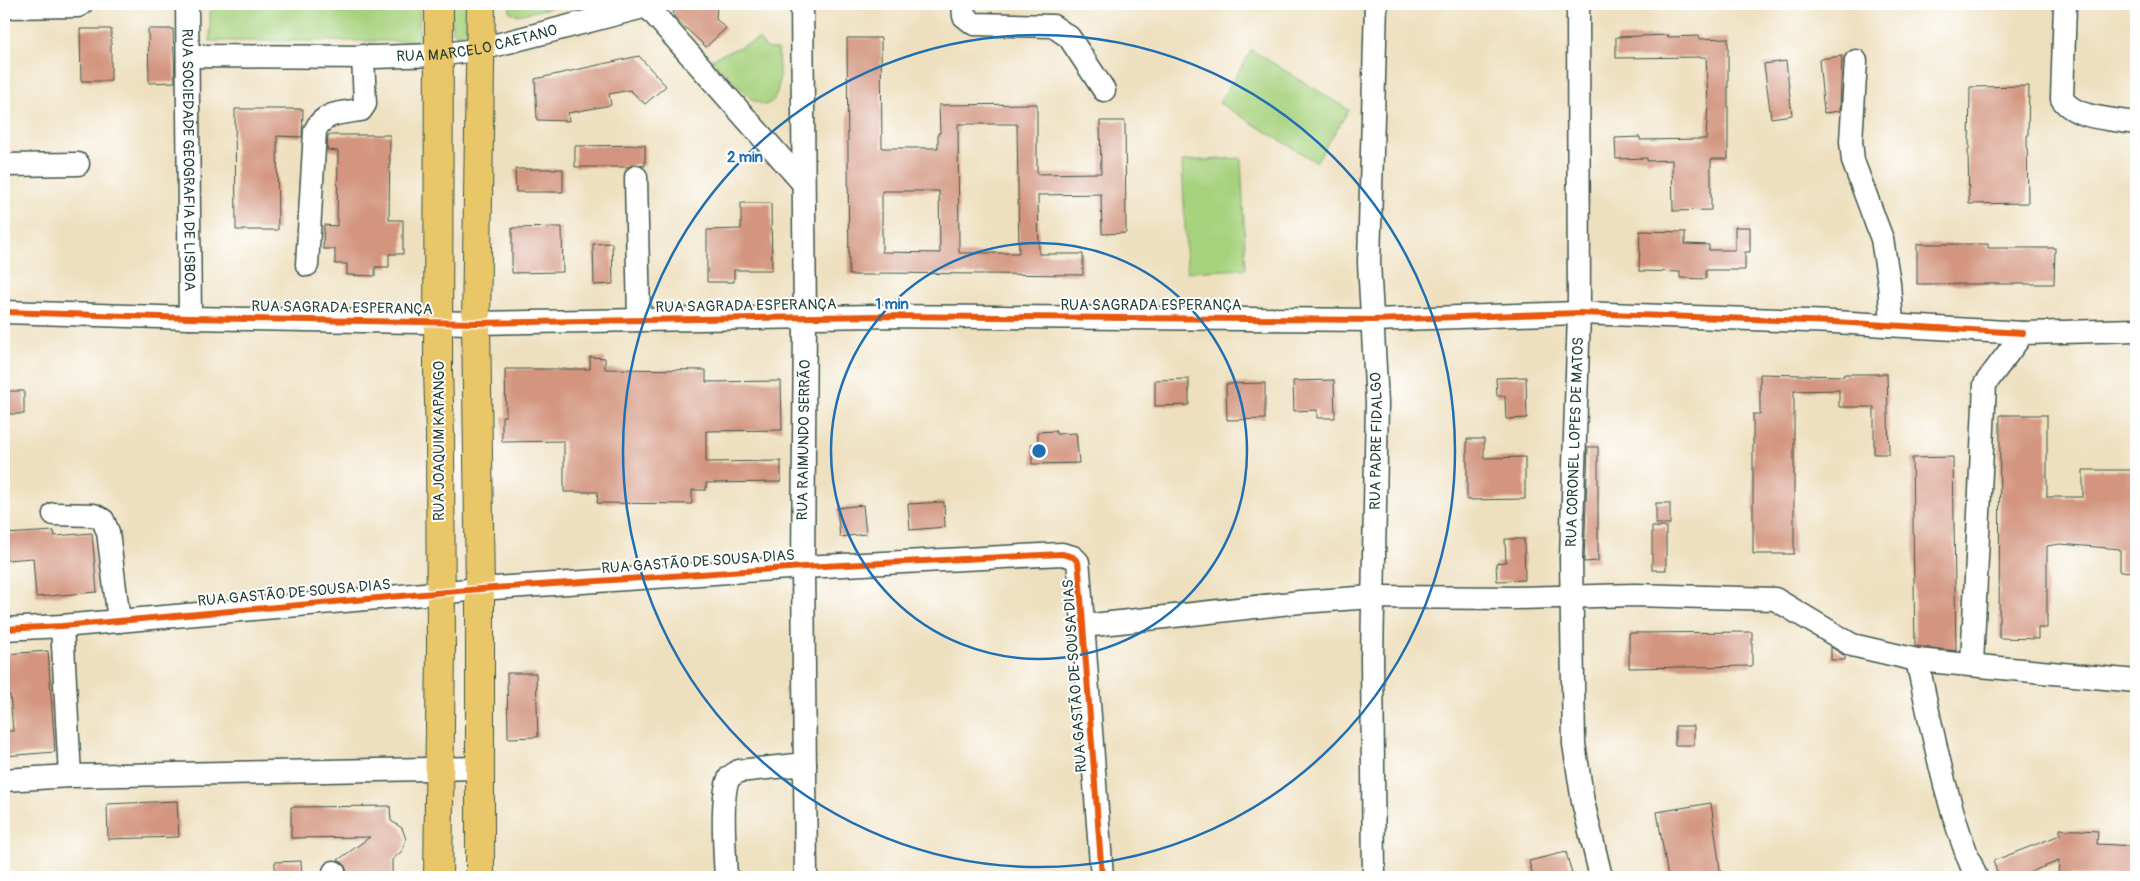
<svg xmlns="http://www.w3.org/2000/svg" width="2140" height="881" viewBox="0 0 2140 881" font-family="Pangolin,sans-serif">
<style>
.green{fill:#a6d17d;stroke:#628758}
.building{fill:#d3957f;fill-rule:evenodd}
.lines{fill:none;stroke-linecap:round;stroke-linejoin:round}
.minor-casing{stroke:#3e5549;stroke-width:25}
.major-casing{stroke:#3e5549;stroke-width:30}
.minor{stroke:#fff;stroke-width:22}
.major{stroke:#e9c769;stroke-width:28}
.cycleway-casing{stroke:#fff;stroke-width:9}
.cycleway{stroke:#e8590c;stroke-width:6}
.ring{fill:none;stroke:#1f6fb2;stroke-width:2.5}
.labels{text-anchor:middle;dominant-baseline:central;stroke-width:4;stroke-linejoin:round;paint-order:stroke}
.street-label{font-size:15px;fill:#1f3d34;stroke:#fff}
.centre{fill:#1f6fb2;stroke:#fff;stroke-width:2.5}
.ring-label{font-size:15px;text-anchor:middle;font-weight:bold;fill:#1f6fb2;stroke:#fff;stroke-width:4;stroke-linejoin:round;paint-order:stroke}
</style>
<rect width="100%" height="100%" fill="#fff"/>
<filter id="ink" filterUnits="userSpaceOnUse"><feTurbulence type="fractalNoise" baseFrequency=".02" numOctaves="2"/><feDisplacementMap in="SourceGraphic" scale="10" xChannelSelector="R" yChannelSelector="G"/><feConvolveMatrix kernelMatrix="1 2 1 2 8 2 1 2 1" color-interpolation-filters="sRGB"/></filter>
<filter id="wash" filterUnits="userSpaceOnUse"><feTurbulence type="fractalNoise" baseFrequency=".0096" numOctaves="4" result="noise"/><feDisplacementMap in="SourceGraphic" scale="20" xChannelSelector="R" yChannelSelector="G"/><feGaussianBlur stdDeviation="1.12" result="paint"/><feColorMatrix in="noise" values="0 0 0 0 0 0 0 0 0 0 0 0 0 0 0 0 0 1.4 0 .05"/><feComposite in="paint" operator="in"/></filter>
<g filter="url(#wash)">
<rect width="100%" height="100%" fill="#eee0bf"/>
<g class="green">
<path d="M210 4H420L419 41H210Z"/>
<path d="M451 4H469L468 31 463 34 457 35 452 31Z"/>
<path d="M510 4H550L551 8 517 15 510 12Z"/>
<path d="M759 39 766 48 778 50C778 66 785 100 765 105L752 100 711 59Z"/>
<path d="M1252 50 1349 110 1316 162 1219 103Z"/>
<path d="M1241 158 1246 269 1187 272 1182 161Z"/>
</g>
<g id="blocks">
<g class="building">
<path d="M673 4H717L716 19 726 28 706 47 674 17Z"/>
<path d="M80 29H111V81H81Z"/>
<path d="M148 29H173L175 82 149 83Z"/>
<path d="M1668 35V37L1699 36V39L1728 38V159H1711V210L1673 211 1672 160 1647 161V158L1616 159 1615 138 1640 137V140L1706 139 1708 103 1706 57 1616 58V37Z"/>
<path d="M847 38H881L882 148H938V133H940L939 105 1037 104V174L1101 173 1100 121H1125L1126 233 1102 234 1101 194 1038 195 1039 254H1083V275L879 273V275H849ZM958 124H1017L1019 253H959ZM882 191H939L940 253 882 252Z"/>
<path d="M639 56 666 86 645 104 630 90 609 94 611 105 568 113 569 121 537 120 535 79Z"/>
<path d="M1842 56 1840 111 1824 113 1819 59Z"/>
<path d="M1786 61 1792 115 1771 118 1764 64Z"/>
<path d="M2029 86 2028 136H2027L2028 203 1969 204 1968 150H1969L1970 87Z"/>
<path d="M235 109H303L302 137 277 136 278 230H236Z"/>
<path d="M328 135H390L389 220H403V254H389V267H375V276L347 275V264H335V249H323L324 225 337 226 338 151 327 150Z"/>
<path d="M645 145V166L635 164 628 167H575V146Z"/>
<path d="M515 169H563V192H516Z"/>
<path d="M741 203H771L772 270H734V282H707V230L741 229Z"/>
<path d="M562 227 563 272 512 273V228Z"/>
<path d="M1735 227H1750V252H1745V270H1706V279L1680 278V272L1639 271 1640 231 1685 232V244L1709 245V250H1735Z"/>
<path d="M612 243 613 284 594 285 593 244Z"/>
<path d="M1917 244H1988V248H2055L2054 284H1917Z"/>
<path d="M590 357 605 358V369L706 370V382L781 381 782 430 706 431V462L781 461V482L706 483V490H692V504L597 503 598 492H564V441L502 442V416H506L505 369H590Z"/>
<path d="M1760 374 1844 376V374H1887L1889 454H1874V407H1839V390L1794 391V554H1753V414H1760Z"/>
<path d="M1526 377 1527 418 1506 419 1505 396H1497L1496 378Z"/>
<path d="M1189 379V405L1155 406V380Z"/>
<path d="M1334 380 1335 418H1317V410L1294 411 1293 381Z"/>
<path d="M1265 383V419L1227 420 1226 384Z"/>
<rect x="7" y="391" width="17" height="23"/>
<path d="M2000 415H2047V497H2083V470H2136V571L2120 572V549L2060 544 2047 546V628H2038V639L1999 638Z"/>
<path d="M1056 431V434L1076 433 1079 463 1032 464V444H1038V432Z"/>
<path d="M1467 439H1484V458L1525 457V499L1467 500Z"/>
<path d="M1588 447H1598V561L1584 562Z"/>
<path d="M1953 457 1956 651 1915 646 1912 458Z"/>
<path d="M944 502 945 527 910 530 908 504Z"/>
<rect x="1656" y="503" width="14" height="21"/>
<path d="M863 505 866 534 840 537 837 508Z"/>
<rect x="1652" y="527" width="14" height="43"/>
<path d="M54 531 55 536 92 533 97 592 36 597 33 558 6 560 5 534Z"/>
<path d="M1505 539H1524L1525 580 1497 581 1496 563 1506 562Z"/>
<path d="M1752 632V666L1629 668V633Z"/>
<path d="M1831 647 1845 656V660H1831Z"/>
<path d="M48 651 55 752 4 756V731H13L10 695H4V654Z"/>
<path d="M507 673H536L538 737 508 738Z"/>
<rect x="1675" y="726" width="19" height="19"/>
<path d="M177 801 179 837 108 839 107 804Z"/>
<path d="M1711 803 1721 877H1668L1657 812Z"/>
<path d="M390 806 391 821 402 828 406 839 402 851 392 860V877H349L344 864 338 860 370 837 291 838V807Z"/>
<path d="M2060 829 2098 831 2097 844 2136 846V877L2058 874 2059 861 2017 877H1999L1993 861 2060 835Z"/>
<path d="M1566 852 1573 877H1533L1529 861Z"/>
<path d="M301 861 302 877H275V862Z"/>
</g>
</g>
</g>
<g filter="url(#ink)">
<use href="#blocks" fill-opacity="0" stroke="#3e5549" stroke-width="1"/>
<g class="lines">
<defs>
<g id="minor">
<path id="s1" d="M187 4 190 318"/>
<path d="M802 4 805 319 803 567 806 877"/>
<path d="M963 4 964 16 974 24 1053 26 1069 37 1104 90"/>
<path d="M1578 4 1579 313 1571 559 1574 744 1583 802 1601 877"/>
<path d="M2065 4 2062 99C2075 119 2114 119 2136 123"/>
<path d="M4 7 78 6 81 4"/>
<path id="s2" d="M188 56 374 57 439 55 481 49 647 6 803 183"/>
<path d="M1856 61 1851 141 1853 161 1882 239 1889 283 1892 324"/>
<path d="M4 165 78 164"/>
<path d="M636 177 639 320"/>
<path d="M307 265 315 131C323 112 342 113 361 110L365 104 363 56"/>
<path d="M4 312 190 318 476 323 876 316 1373 320 1579 313 1834 322 2023 333"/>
<path d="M54 514 94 515 103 520 108 532 119 621"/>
<path d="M62 626 70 776"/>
<path d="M1084 626 1300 602 1373 597 1515 598 1635 595 1775 599 1852 645 1917 660 2136 681"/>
<path d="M4 629 62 626 480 589 803 567 1062 554 1073 557 1078 562 1079 571 1102 877"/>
<path d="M1917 660C1933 734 1946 807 1976 877"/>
<path d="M1972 665 1985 384 2023 333 2136 330"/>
<path d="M4 780 70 776 479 768"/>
<path d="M334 872 335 877"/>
<path d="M726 877C725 859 720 790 730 777 732 775 736 773 739 771L805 764"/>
<path id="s3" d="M1374 877 1372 658 1377 403 1369 263 1376 4"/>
</g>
<g id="major">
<path d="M438 877 441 649 440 434 438 371 439 4"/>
<path d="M480 877V589L476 323 481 4"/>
</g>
</defs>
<use href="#minor" class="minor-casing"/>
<use href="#major" class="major-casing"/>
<use href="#minor" class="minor"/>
<use href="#major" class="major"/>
<defs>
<g id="cycleway">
<path d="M4 312 190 318 476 323 876 316 1373 320 1579 313 1834 322 2023 333"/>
<path d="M4 629 62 626 480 589 803 567 1062 554 1073 557 1078 562 1079 571 1102 877"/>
</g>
</defs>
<use href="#cycleway" class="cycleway-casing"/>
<use href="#cycleway" class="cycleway"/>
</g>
</g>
<g class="ring">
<circle cx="1039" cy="451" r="208"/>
<circle cx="1039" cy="451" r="416"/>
</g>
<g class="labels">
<g class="street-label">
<text stroke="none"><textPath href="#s2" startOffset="290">RUA MARCELO CAETANO</textPath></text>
<text stroke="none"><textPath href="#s1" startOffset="156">RUA SOCIEDADE GEOGRAFIA DE LISBOA</textPath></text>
<text x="1151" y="305">RUA SAGRADA ESPERANÇA</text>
<text transform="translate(746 306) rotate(-1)">RUA SAGRADA ESPERANÇA</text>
<text transform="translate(342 308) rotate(1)">RUA SAGRADA ESPERANÇA</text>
<text transform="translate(804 440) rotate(-89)">RUA RAIMUNDO SERRÃO</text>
<text stroke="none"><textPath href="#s3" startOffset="436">RUA PADRE FIDALGO</textPath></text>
<text transform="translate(439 441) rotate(-90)">RUA JOAQUIM KAPANGO</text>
<text transform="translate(1575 442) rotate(-88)">RUA CORONEL LOPES DE MATOS</text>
<text transform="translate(698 562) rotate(-4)">RUA GASTÃO DE SOUSA DIAS</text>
<text transform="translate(294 593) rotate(-5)">RUA GASTÃO DE SOUSA DIAS</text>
<text transform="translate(1075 676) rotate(-94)">RUA GASTÃO DE SOUSA DIAS</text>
</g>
</g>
<circle cx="1039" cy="451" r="8" class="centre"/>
<g class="ring-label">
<text x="745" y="162">2 min</text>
<text x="892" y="309">1 min</text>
</g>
<rect width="2140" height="881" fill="none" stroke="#fff" stroke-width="20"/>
</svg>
